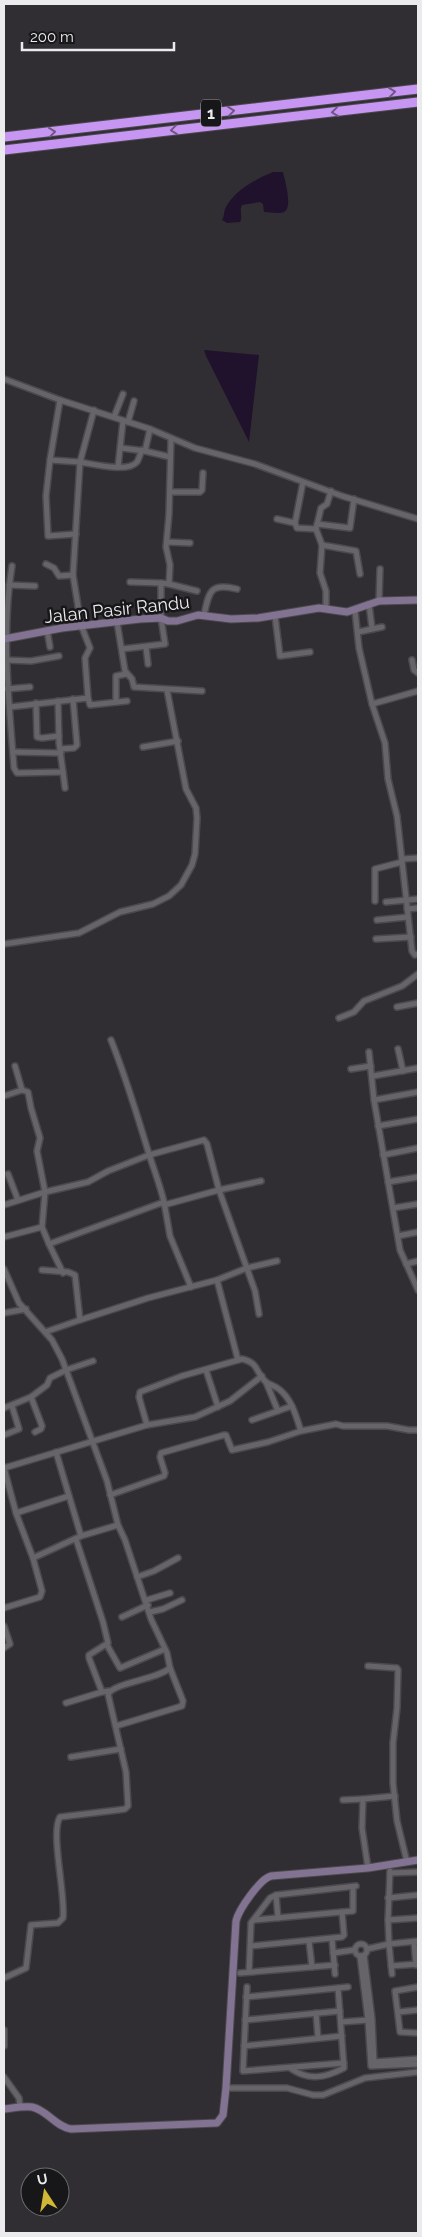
<svg xmlns="http://www.w3.org/2000/svg" width="422" height="2237" viewBox="0 0 422 2237" font-family="Raleway,sans-serif">
<style>
.water{fill:#20122c}
.lines{fill:none;stroke-linecap:round;stroke-linejoin:round}
.street-casing{stroke:#4b494d;stroke-width:8}
.secondary-casing{stroke:#4b494d;stroke-width:9}
.highway-casing{stroke:#4b494d;stroke-width:11}
.street{stroke:#666469;stroke-width:5}
.secondary{stroke:#837392;stroke-width:7}
.highway{stroke:#c796f2;stroke-width:9}
.oneway{stroke:#6f5685}
.labels{text-anchor:middle;dominant-baseline:central;stroke-width:5;stroke-linejoin:round;paint-order:stroke}
.shield{fill:#171618;stroke:#abaaad;stroke-width:1}
.shield-label{font-size:16px;font-weight:bold;fill:#ebeaed}
.street-label{font-size:18px;fill:#ebeaed;stroke:#171618}
</style>
<rect width="100%" height="100%" fill="#302e32"/>
<g class="water">
<path d="M273 172H283C285 181 293 208 284 212 280 214 269 212 264 212L263 204 260 202 242 205C239 211 243 216 240 222L227 223 222 220C224 217 224 212 225 209 233 191 256 179 273 172Z"/>
<path d="M204 350 259 355 249 442 206 356Z"/>
</g>
<g class="lines">
<defs>
<g id="street">
<path d="M4 379 60 400 150 429 195 448 255 464 342 496 418 519"/>
<path d="M60 400 50 460 80 462 94 410"/>
<path d="M114 417 123 394"/>
<path d="M128 422 134 401"/>
<path d="M121 448 145 451 170 457"/>
<path d="M145 451 150 429"/>
<path d="M50 460 46 496 48 536 76 534"/>
<path d="M118 467 123 421"/>
<path d="M170 492H200L202 490 203 473"/>
<path d="M277 519 295 523 297 528 316 529 321 508 327 504 331 491"/>
<path d="M295 523 303 482"/>
<path d="M317 524 350 528 354 499"/>
<path d="M316 529 322 545 320 573 326 591V608"/>
<path d="M167 542 190 543"/>
<path d="M322 545 356 551 360 574"/>
<path d="M46 564 54 568 59 576 73 575"/>
<path d="M12 566C1 634 9 700 14 768L17 773 63 772 59 743 58 701"/>
<path d="M130 582 161 583"/>
<path d="M169 584 197 591"/>
<path d="M9 585 35 586"/>
<path d="M379 601 380 569"/>
<path d="M369 604 372 628"/>
<path d="M355 611 359 648 372 704 385 743 388 779 397 816 412 951 415 955 418 954"/>
<path d="M204 615C209 592 210 582 237 589"/>
<path d="M275 616 280 656 310 652"/>
<path d="M117 622 125 671 132 679 134 687 202 691"/>
<path d="M47 630 50 647"/>
<path d="M358 632 382 627"/>
<path d="M146 647 148 664"/>
<path d="M122 649 165 644 161 618V583L169 584 170 565 166 547 169 514 171 440"/>
<path d="M6 660 31 661 59 656"/>
<path d="M412 660 414 670 418 673"/>
<path d="M7 689 30 687"/>
<path d="M88 698 90 705 127 701"/>
<path d="M116 702V676L126 674"/>
<path d="M36 703 37 737 42 738 59 736"/>
<path d="M372 704 418 691"/>
<path d="M10 707 88 698 85 658 90 648 81 625 73 575 80 462C93 464 128 473 137 462 139 459 140 454 142 450"/>
<path d="M143 747 178 741"/>
<path d="M60 749 74 748 77 745 73 699"/>
<path d="M13 752 61 753"/>
<path d="M63 772 65 788"/>
<path d="M402 859 418 858"/>
<path d="M375 901V869L402 862"/>
<path d="M386 902 418 899"/>
<path d="M407 909 418 908"/>
<path d="M377 920 408 917"/>
<path d="M376 939 411 937"/>
<path d="M4 944 79 933 120 912 153 904 169 896 181 885 192 865 195 854 197 818 196 808 186 789 167 690"/>
<path d="M397 1007 418 1003"/>
<path d="M339 1018 354 1012 364 1001 402 986 418 974"/>
<path d="M111 1040C126 1077 137 1115 149 1154 154 1170 160 1185 164 1202"/>
<path d="M398 1049 403 1071"/>
<path d="M369 1052 374 1100 400 1250 418 1290"/>
<path d="M351 1069 371 1066"/>
<path d="M373 1076 418 1068"/>
<path d="M22 1090 28 1092 31 1108 40 1138 37 1151 45 1192 42 1227 49 1244"/>
<path d="M4 1096 22 1090 15 1066"/>
<path d="M374 1100 418 1092"/>
<path d="M378 1126 418 1119"/>
<path d="M383 1155 418 1148"/>
<path d="M8 1174 18 1200"/>
<path d="M388 1182 418 1177"/>
<path d="M4 1205 45 1192 88 1182 108 1171 149 1155 204 1140 207 1144 219 1190 255 1291 259 1314"/>
<path d="M164 1205 219 1190 261 1181"/>
<path d="M393 1208 418 1204"/>
<path d="M398 1236 418 1232"/>
<path d="M4 1237 42 1227"/>
<path d="M406 1264 418 1261"/>
<path d="M4 1269 19 1303 52 1340 62 1359 107 1481 118 1525 125 1540 151 1619 167 1653 170 1668C156 1680 116 1682 108 1694L126 1772 128 1806 125 1809 118 1810 60 1817C50 1832 66 1896 63 1918L58 1923 31 1925 26 1968 4 1978"/>
<path d="M42 1270 68 1272 75 1275 80 1320 148 1298 217 1280 247 1268 277 1261"/>
<path d="M63 1273 49 1244 164 1202 170 1236 191 1287"/>
<path d="M217 1280 238 1360"/>
<path d="M4 1313 26 1309"/>
<path d="M45 1332 80 1320"/>
<path d="M206 1370 218 1407"/>
<path d="M266 1382 278 1411"/>
<path d="M31 1397 42 1426 41 1429 35 1432"/>
<path d="M4 1408 31 1397 47 1385 50 1378 66 1370 93 1361"/>
<path d="M252 1420 292 1406"/>
<path d="M147 1425 195 1417 230 1401 262 1376"/>
<path d="M4 1435 19 1429 12 1406"/>
<path d="M56 1452 81 1536"/>
<path d="M110 1495 164 1476 165 1473 160 1457 161 1453 224 1435H226L232 1450 268 1442 301 1431"/>
<path d="M69 1496 16 1513 4 1468 147 1425 139 1397 140 1392 182 1376 242 1359C260 1363 255 1373 266 1382 270 1385 276 1386 280 1390 292 1400 296 1416 301 1431L336 1424 343 1426H387L409 1430H418"/>
<path d="M16 1513 33 1558"/>
<path d="M76 1539 103 1622 108 1643 89 1655V1658L102 1692 109 1691"/>
<path d="M137 1577 154 1571 178 1558"/>
<path d="M147 1600 170 1593"/>
<path d="M4 1608 40 1597 42 1591 33 1558 81 1536 118 1525"/>
<path d="M150 1612 163 1609 182 1600"/>
<path d="M122 1617 148 1605"/>
<path d="M4 1626 10 1644 4 1648"/>
<path d="M107 1645 120 1668 165 1649"/>
<path d="M368 1666 397 1668 398 1670 397 1708 393 1743V1783L397 1821 407 1862"/>
<path d="M66 1703 102 1692"/>
<path d="M116 1726 182 1706 183 1701 170 1668"/>
<path d="M71 1757 121 1749"/>
<path d="M343 1800 363 1799"/>
<path d="M368 1868 362 1828 363 1799 395 1796"/>
<path d="M390 1873 418 1872"/>
<path d="M276 1895 278 1918"/>
<path d="M388 1898 418 1895"/>
<path d="M254 1920 353 1911V1887"/>
<path d="M388 1920 418 1918"/>
<path d="M332 1939 335 1974"/>
<path d="M309 1941 312 1967"/>
<path d="M414 1942 416 1965"/>
<circle cx="361" cy="1950" r="6"/>
<path d="M251 1946 342 1937 344 1935 342 1912"/>
<path d="M367 1949 389 1944 388 1920 390 1871"/>
<path d="M333 1953 354 1950"/>
<path d="M364 1955 372 2019 374 2062 418 2059"/>
<path d="M360 1956 368 2020 371 2066 418 2064"/>
<path d="M391 1966 418 1964"/>
<path d="M249 1972 251 1923 270 1898 276 1895 356 1886"/>
<path d="M240 1973 335 1965"/>
<path d="M392 1974 389 1944 418 1941"/>
<path d="M247 1987 243 2071 344 2063"/>
<path d="M418 1987 395 1991 400 2032 418 2033"/>
<path d="M246 1997 348 1987"/>
<path d="M398 2012 418 2010"/>
<path d="M316 2013 318 2038"/>
<path d="M245 2020 340 2011"/>
<path d="M341 2022 369 2020"/>
<path d="M4 2030V2046"/>
<path d="M244 2046 342 2036"/>
<path d="M290 2068C308 2081 325 2078 344 2068L338 1988"/>
<path d="M4 2077 19 2098 20 2107"/>
<path d="M226 2088H287L313 2095H323L365 2078 418 2072"/>
</g>
<g id="secondary">
<path d="M4 639 62 628 140 619 161 618 168 621H177L198 615 231 619 258 618 319 608 347 612 379 601 418 600"/>
<path d="M4 2109C13 2108 23 2106 32 2107 47 2110 56 2127 71 2129L217 2123 223 2115 226 2088 236 1921C239 1909 260 1879 271 1876L368 1868 418 1860"/>
</g>
<g id="highway">
<path d="M4 137 418 89"/>
<path d="M4 150 418 102"/>
</g>
</defs>
<use href="#street" class="street-casing"/>
<use href="#secondary" class="secondary-casing"/>
<use href="#highway" class="highway-casing"/>
<use href="#street" class="street"/>
<use href="#secondary" class="secondary"/>
<use href="#highway" class="highway"/>
</g>
<defs><path id="oneway-chevron" d="M-2-3.5L2.5 0L-2 3.5" fill="none" stroke-width="1.6" stroke-linecap="round" stroke-linejoin="round" transform="scale(1.25)"/></defs>
<g class="oneway">
<use href="#oneway-chevron" transform="translate(392 92) rotate(-7)"/>
<use href="#oneway-chevron" transform="translate(231 111) rotate(-7)"/>
<use href="#oneway-chevron" transform="translate(335 112) rotate(173)"/>
<use href="#oneway-chevron" transform="translate(174 130) rotate(173)"/>
<use href="#oneway-chevron" transform="translate(52 132) rotate(-7)"/>
</g>
<g class="labels">
<rect class="shield" x="201" y="99.5" width="20" height="27" rx="4"/>
<g class="shield-label">
<text x="211" y="113">1</text>
</g>
<g class="street-label">
<text transform="translate(117 609) rotate(-6)">Jalan Pasir Randu</text>
</g>
</g>
<rect width="422" height="2237" fill="none" stroke="#ebeaed" stroke-width="10"/>
<g transform="translate(45 2192) rotate(348)"><circle r="24" fill="#171618" stroke="#6c6b6d"/>
<path d="M0-4L9 19L0 12L-9 19Z" fill="#d0b736"/>
<text y="-8" font-size="14" font-weight="bold" text-anchor="middle" fill="#ebeaed">U</text>
</g>
<path d="M22 42v8h152v-8" fill="none" stroke="#ebeaed" stroke-width="2.5"/>
<text x="30" y="42" font-size="15" fill="#ebeaed" stroke="#171618" stroke-width="4" paint-order="stroke">200 m</text>
</svg>
